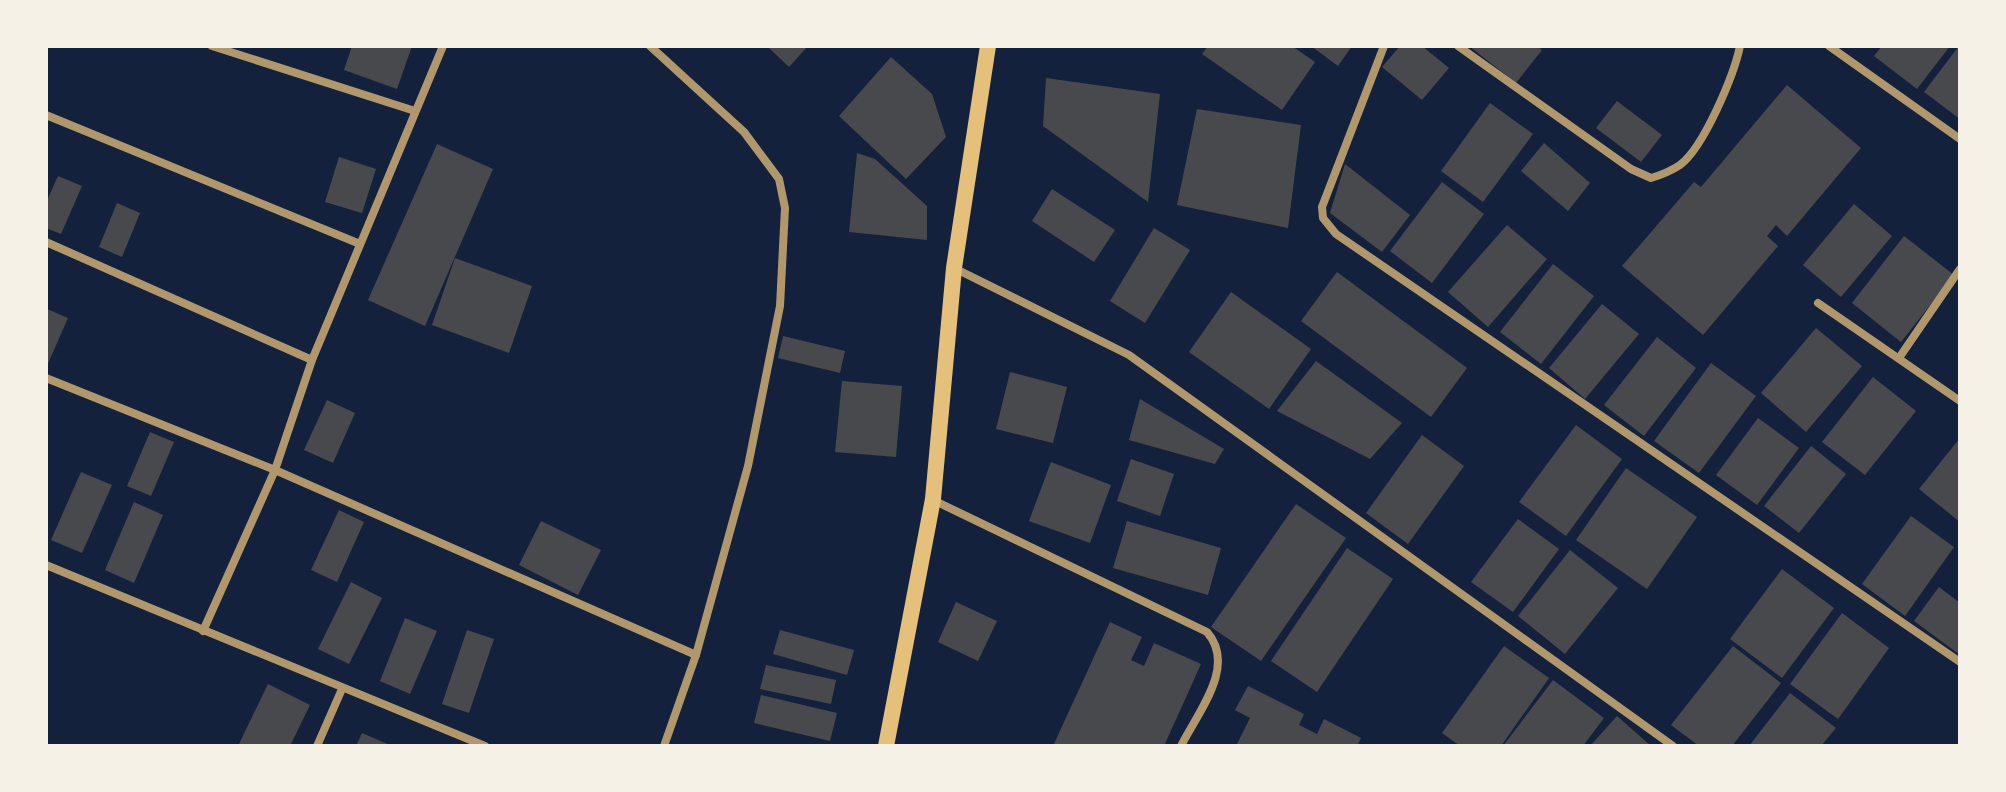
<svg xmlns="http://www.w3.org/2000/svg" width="2006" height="792" viewBox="0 0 2006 792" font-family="'Alegreya Sans',sans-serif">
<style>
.building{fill:#48494c}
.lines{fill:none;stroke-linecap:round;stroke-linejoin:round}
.minor{stroke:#b1986c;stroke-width:8}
.secondary{stroke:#e5c07b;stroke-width:16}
</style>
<rect width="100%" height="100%" fill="#14213d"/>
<g class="building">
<path d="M352 46H412L397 89 344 70Z"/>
<path d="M767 46H808L789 67Z"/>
<path d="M1208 46H1292L1315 62 1282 110 1202 54Z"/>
<path d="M1311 46H1352L1338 66Z"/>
<path d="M1400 46H1422L1449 68 1422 100 1382 67Z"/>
<path d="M1469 46H1537L1542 50 1516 83Z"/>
<path d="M1882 46H1950L1917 89 1874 56Z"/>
<path d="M1959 46H1960V119L1924 92Z"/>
<path d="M891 57 932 94 946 137 906 179 839 116Z"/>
<path d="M1046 78 1160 94 1148 202 1043 126Z"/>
<path d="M1787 85 1861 148 1787 236 1776 225 1767 236 1778 246 1703 335 1622 266 1694 182 1701 187Z"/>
<path d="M1617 101 1662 135 1641 162 1596 128Z"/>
<path d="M1490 103 1533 134 1483 202 1441 171Z"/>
<path d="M1197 109 1301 125 1288 228 1177 205Z"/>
<path d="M1544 143 1590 183 1568 211 1521 171Z"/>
<path d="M437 144 493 169 425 326 368 300Z"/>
<path d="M857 153 875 159 927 206V240L849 232Z"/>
<path d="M339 157 376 169 362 213 325 202Z"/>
<path d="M1345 164 1410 215 1382 252 1330 213Z"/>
<path d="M58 176 82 186 61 234 46 228V203Z"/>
<path d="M1442 182 1484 214 1432 283 1390 251Z"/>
<path d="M1052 189 1115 230 1094 262 1032 221Z"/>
<path d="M117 203 140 213 122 257 99 247Z"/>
<path d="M1854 204 1892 236 1841 297 1803 265Z"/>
<path d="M1507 225 1547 259 1488 327 1448 292Z"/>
<path d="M1154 228 1190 250 1145 323 1110 301Z"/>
<path d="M1904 236 1954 275 1901 342 1852 303Z"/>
<path d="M455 258 532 286 509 353 432 325Z"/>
<path d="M1553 264 1594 296 1541 364 1500 332Z"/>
<path d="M1337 272 1467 368 1431 417 1301 321Z"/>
<path d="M1231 292 1311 349 1269 409 1189 352Z"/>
<path d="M1602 304 1639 334 1585 399 1549 368Z"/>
<path d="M47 309 68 318 46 368V312Z"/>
<path d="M1816 328 1862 366 1806 432 1761 393Z"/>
<path d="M783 336 845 351 840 373 778 358Z"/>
<path d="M1657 337 1696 368 1644 436 1604 405Z"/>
<path d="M1316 361 1402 423 1370 459 1277 411Z"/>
<path d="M1711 363 1756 396 1699 473 1654 441Z"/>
<path d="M1010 372 1067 387 1053 443 996 429Z"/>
<path d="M1873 377 1916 411 1865 475 1822 442Z"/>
<path d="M842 381 902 386 896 457 835 452Z"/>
<path d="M1140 399 1224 449 1215 464 1129 440Z"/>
<path d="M327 400 355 413 333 463 304 450Z"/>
<path d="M1758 418 1799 448 1757 505 1716 475Z"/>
<path d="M1576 425 1622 459 1566 536 1519 502Z"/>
<path d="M150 432 174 442 151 496 127 486Z"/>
<path d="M1422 435 1464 466 1408 544 1366 513Z"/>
<path d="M1960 438V522L1919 489Z"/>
<path d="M1811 446 1846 474 1799 533 1764 506Z"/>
<path d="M1131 459 1174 474 1160 516 1117 501Z"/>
<path d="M1051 462 1111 485 1090 543 1029 521Z"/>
<path d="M1626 468 1697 517 1647 589 1576 540Z"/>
<path d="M81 472 112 485 82 553 51 540Z"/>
<path d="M134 502 163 515 134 583 105 570Z"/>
<path d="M1296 504 1346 538 1261 661 1211 627Z"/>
<path d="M339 510 364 522 337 582 311 570Z"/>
<path d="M1911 516 1954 547 1905 616 1862 584Z"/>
<path d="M1518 519 1559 549 1513 612 1471 582Z"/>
<path d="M541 521 601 550 578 595 519 565Z"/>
<path d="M1127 521 1221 548 1208 595 1113 568Z"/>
<path d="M1347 548 1393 579 1317 692 1271 661Z"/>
<path d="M1570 550 1618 588 1565 654 1518 616Z"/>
<path d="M1782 569 1834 608 1782 678 1730 639Z"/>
<path d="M351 582 382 598 349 664 318 649Z"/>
<path d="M1939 587 1960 603V655L1914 621Z"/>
<path d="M956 602 997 621 978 661 938 642Z"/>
<path d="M1842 613 1889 648 1838 719 1790 684Z"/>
<path d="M405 618 437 631 410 694 380 681Z"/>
<path d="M1110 622 1142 637 1131 660 1144 666 1154 643 1201 664 1164 746H1053Z"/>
<path d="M467 630 494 639 469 713 442 704Z"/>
<path d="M780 630 854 650 847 675 773 654Z"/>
<path d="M1504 646 1549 678 1501 746H1460L1442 733Z"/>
<path d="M1733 646 1781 683 1732 746H1699L1671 725Z"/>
<path d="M766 665 836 680 831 704 760 689Z"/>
<path d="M1553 680 1604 718 1583 746H1503Z"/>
<path d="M268 684 310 705 290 746H238Z"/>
<path d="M1248 686 1304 714 1299 725 1317 734 1324 719 1361 738 1357 746H1236L1250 718 1235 710Z"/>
<path d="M1790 693 1836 728 1821 746H1749Z"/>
<path d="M761 695 837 713 830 741 754 723Z"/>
<path d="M1617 716 1651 746H1590Z"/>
<path d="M362 733 392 746H356Z"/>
</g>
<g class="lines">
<g class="minor">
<path d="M212 46 415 111"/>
<path d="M650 46 744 132 779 179 785 208 780 306 748 466 696 655 664 746"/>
<path d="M1384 46 1322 207 1323 218 1336 234 1960 662"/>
<path d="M1458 46 1631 169 1651 178C1661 175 1671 171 1680 165 1704 147 1734 75 1740 46"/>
<path d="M1829 46 1960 139"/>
<path d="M46 115 360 244"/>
<path d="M46 242 312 360"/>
<path d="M954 268 1129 355 1673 746"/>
<path d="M1818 303 1960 401"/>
<path d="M1899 358 1960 269"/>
<path d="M46 378 275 470 696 655"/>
<path d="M933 500 1207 632C1237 666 1198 712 1181 746"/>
<path d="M46 565 485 746"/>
<path d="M203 631 275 470 312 360 443 46"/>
<path d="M317 746 342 689"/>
</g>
<path class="secondary" d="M886 746 933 499 954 268 988 46"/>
</g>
<rect width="2006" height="792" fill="none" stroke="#f6f1e7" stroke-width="96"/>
</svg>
